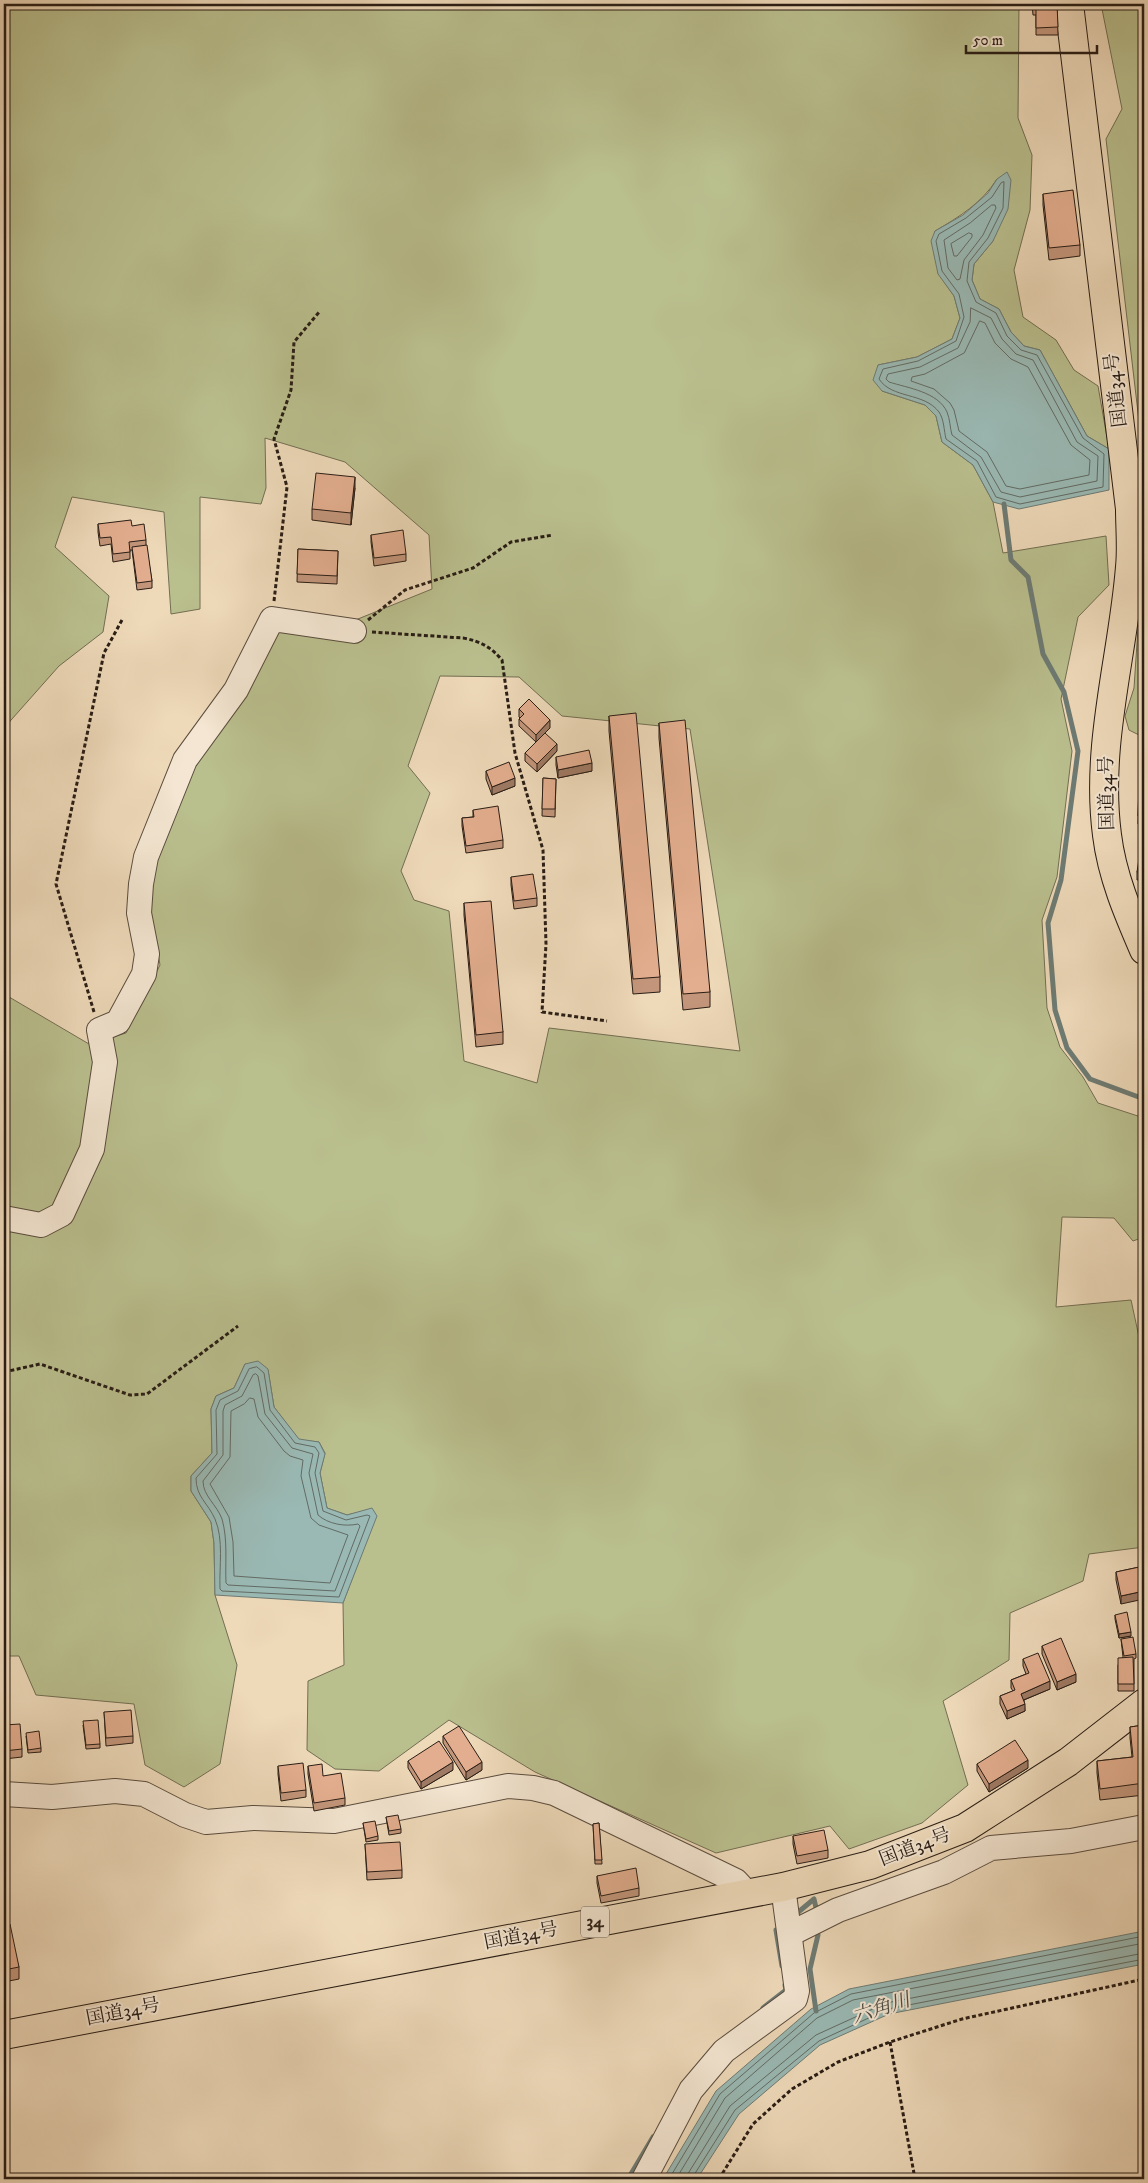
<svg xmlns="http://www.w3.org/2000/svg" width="1148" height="2183" viewBox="0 0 1148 2183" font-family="'IM FELL DW Pica','Noto Serif JP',serif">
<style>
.green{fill:#babf8e;stroke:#726e52;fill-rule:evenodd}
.water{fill:#9ab9b4;stroke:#6d7b74}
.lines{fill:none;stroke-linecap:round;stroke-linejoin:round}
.shore{stroke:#626b64;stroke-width:1}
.stream{stroke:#6d7b74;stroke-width:5}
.minor-casing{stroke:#5a4c3e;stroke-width:26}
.highway-casing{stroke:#291d15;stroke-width:30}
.path{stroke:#291d15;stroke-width:3;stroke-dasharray:4 2.5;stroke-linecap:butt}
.minor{stroke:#f4e6d2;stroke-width:24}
.highway{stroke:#eed9b9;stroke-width:28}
.wall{fill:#c3967b;stroke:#291d15}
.shaded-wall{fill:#9f7a64;stroke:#291d15}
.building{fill:#e3ae8f;stroke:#291d15}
.labels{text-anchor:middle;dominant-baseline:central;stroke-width:4;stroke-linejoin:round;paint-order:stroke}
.shield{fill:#f4e6d2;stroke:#66594e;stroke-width:1}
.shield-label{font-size:18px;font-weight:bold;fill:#291d15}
.street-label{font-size:19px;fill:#291d15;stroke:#f4e6d2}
.water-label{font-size:20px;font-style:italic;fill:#4b4c45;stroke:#f4e6d2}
</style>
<rect width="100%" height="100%" fill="#eed9b9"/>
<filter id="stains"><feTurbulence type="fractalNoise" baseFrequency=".004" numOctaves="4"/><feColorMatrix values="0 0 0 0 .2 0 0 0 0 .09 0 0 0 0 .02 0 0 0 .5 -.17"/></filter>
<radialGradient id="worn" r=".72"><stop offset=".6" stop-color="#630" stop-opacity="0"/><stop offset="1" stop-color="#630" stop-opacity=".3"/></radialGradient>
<g class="green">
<path d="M4 4H1019L1018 118 1032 155 1030 210 1014 270 1023 317 1056 340 1074 370 1098 386 1109 449 1087 436 1040 350 1024 346 1011 332 999 309 980 299 972 280 974 264 993 241 997 179C982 203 959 217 935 231L938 273 954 296 960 318 952 339 917 357 878 365 882 391 925 405 936 416 942 442 973 465 993 502 1003 553 1106 536 1109 585 1078 617 1061 699 1072 751 1057 877 1042 920 1047 1008 1060 1047 1083 1077 1098 1103 1144 1118V1237L1133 1241 1114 1218 1062 1217 1056 1307 1131 1300 1139 1337 1144 1343V1547L1089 1554 1083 1581 1010 1613 1009 1660 943 1701 968 1785 922 1823 849 1849 830 1826 716 1853 535 1772 449 1720 379 1771 335 1769 307 1750 308 1681 344 1665 343 1603 376 1516 372 1509 347 1515 327 1508 320 1473 325 1453 319 1442 299 1440 274 1407 268 1370 245 1364 234 1388 216 1396 211 1409 212 1453 191 1476V1491L211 1522 214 1543 215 1595 237 1665 220 1764 184 1787 145 1765 134 1704 36 1695 19 1656H4V994L89 1044 126 1033 160 965 147 888 191 768 287 614 348 623 432 589 429 535 345 462 265 438 266 488 261 504 200 497V609L171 614 164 512 72 497 55 547 109 596 103 632 59 666 4 728ZM440 676 519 677 562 716 690 729 740 1051 549 1028 537 1083 464 1061 449 911 414 900 401 871 430 793 408 766Z"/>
<path d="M1101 4H1144V464L1106 139 1122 109Z"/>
<path d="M1144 610V735L1141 736 1129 730 1125 716 1134 688 1139 613Z"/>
</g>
<g class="water">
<path d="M1007 172 1011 180 1008 209 993 241 974 264 972 280 980 299 999 309 1011 332 1024 346 1040 350 1087 436 1109 449V490L1019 509 993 502 973 465 942 442 936 416 925 405 882 391 873 380 878 365 917 357 952 339 960 318 954 296 938 274 931 241 935 231 963 215 988 193 997 179Z"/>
<path d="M258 1361 268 1369 274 1407 299 1439 319 1442 325 1454 320 1473 327 1508 347 1515 372 1508 377 1516 343 1603 215 1595 214 1543 211 1522 191 1491V1476L212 1453 211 1409 216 1396 234 1388 245 1364Z"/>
<path d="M1144 1931V1964L889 2014 820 2045 739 2114 697 2179H663L716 2091 811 2009 849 1989Z"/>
</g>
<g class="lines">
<g class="shore">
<path d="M1004 182 1003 208 988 238 969 262 967 281 976 302 996 313 1007 336 1021 350 1037 355 1083 438 1104 454 1103 487 1020 504 996 497 977 461 946 439C944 431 944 419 939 412 924 392 892 399 879 379L883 369 918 361 956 341 964 317 959 294 942 271 936 241 939 234 966 218 992 197 1001 183Z"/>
<path d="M992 205H995L996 208 983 235 964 260 960 279 957 280 948 268 944 240 970 223Z"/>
<path d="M969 233 972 234V237L957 256H954L951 244Z"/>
<path d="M971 308 991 318 1002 339 1016 354 1033 360 1077 442 1098 456 1097 481 1020 497 1001 492 981 457 952 435C950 428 950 419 947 412 938 392 908 388 889 382L886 379 888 374 920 367 958 348 970 322Z"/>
<path d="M980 321 985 323 995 343 1011 359 1028 367 1071 445 1090 460 1089 475 1020 489 1006 486 987 452 959 431 954 410 950 403 934 389 911 381 912 377 925 374 964 353Z"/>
<path d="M257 1367 264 1373 270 1410 295 1443 315 1447 319 1453 315 1473 323 1511 346 1520 367 1515 370 1516 339 1597 222 1591 220 1589C219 1567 224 1540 215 1519 208 1503 196 1497 196 1478L217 1454 216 1410 220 1400 238 1391 249 1369Z"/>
<path d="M256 1374 258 1376 265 1414 292 1448 313 1454 309 1473 318 1515C328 1524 345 1527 358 1524L360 1526 335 1591 228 1585 226 1583C225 1562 228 1540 222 1519 217 1505 203 1496 203 1481L223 1455V1411L225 1405 242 1396 253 1375Z"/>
<path d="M250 1398 254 1399 258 1417 284 1451 290 1456 303 1460 301 1476 311 1518 319 1525 348 1535 330 1583 234 1576 233 1542 229 1517 210 1484 230 1457 231 1411 244 1404Z"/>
<path d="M669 2179 720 2094 814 2013 851 1994 1144 1936"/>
<path d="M676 2179 725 2098 817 2018 853 2000 1144 1943"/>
<path d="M687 2179 689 2172 730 2106 816 2035 886 2003 1144 1953"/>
<path d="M693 2179 694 2175 735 2110 819 2041 888 2009 1144 1959"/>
</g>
<g class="stream">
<path d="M1004 504 1011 560 1028 577 1043 654 1064 692 1078 751 1061 880 1048 923 1055 1010 1067 1048 1090 1079 1144 1099"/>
<path d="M796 1914 814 1899 817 1912"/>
<path d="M776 1930 782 1966"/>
<path d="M763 2008 786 1990 785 1985"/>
<path d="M816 2011 810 1969 818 1935 817 1928"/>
<path d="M628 2179 653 2137"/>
</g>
<defs>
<g id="minor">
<path d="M4 1218 41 1225 62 1214 92 1149 105 1062 99 1030 118 1022 144 974 147 954 139 913 141 884 146 857 185 760 236 690 272 619 354 631"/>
<path d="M4 1794 52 1797 115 1791 144 1794 185 1815 206 1822 253 1818 334 1821 508 1786 533 1788 554 1793 736 1881 747 1893"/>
<path d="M790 1934 838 1910 944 1872 991 1848 1071 1841 1144 1827"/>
<path d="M644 2179 691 2090 724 2051 795 1999 797 1991 783 1887"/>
</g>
<g id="highway">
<path d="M1069 4 1130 509C1130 528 1132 548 1130 567 1123 656 1095 745 1107 835 1112 876 1128 913 1144 950"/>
<path d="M4 2035 783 1887 870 1865 965 1828 1068 1762 1144 1703"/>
</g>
</defs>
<use href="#minor" class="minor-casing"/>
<use href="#highway" class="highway-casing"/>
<g class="path">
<path d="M274 601 287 487 274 439 291 390 294 342 320 311"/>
<path d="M368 620 405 590 473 568 511 542 553 535"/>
<path d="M372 632 463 638C480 641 491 647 502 660L515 753 543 850 546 944 542 1012 607 1021"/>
<path d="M94 1012 56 884 104 653 122 620"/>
<path d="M4 1372 40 1364 130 1395 147 1394 238 1326"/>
<path d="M890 2042 915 2179"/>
<path d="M719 2179 753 2124 792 2089 838 2062 890 2042 962 2019 1144 1979"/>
</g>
<use href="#minor" class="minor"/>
<use href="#highway" class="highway"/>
</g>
<g class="wall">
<path d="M1032 4H1057L1058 35H1036V15H1033Z"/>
<path d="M1043 194 1080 245V256L1049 260 1043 205Z"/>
<path d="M355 488 351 525 312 520V509Z"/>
<path d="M98 524 132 526 146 540V545L152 581V588L137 590 132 550H130V559L113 562 111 544 100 546 98 532Z"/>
<path d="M371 535 406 554V561L374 566 371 542Z"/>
<path d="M298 549 338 551 337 584 297 582Z"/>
<path d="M519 709 550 728 536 742 519 726V719L520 718 519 717Z"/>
<path d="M609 716 660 977V992L633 994 609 731Z"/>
<path d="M659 723 710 992V1007L683 1010 659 738Z"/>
<path d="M557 751 537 772 525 761V753Z"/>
<path d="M556 757 592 771 558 778 556 765Z"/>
<path d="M486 771 515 786 492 795 486 779Z"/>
<path d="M543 778 556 779 555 817 542 816Z"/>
<path d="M1139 782H1144V824H1138Z"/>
<path d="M473 810 503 840V848L466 853 462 826V818L473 817Z"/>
<path d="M1144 853V880H1137V872Z"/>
<path d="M511 877 537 898V906L514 909 511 885Z"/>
<path d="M464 903 503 1032V1044L476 1047 464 915Z"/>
<path d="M1144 1566 1121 1604 1116 1580V1572Z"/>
<path d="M1115 1615 1131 1636 1119 1638 1115 1619Z"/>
<path d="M1121 1639 1136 1654V1658L1134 1659V1691H1118V1665L1123 1657Z"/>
<path d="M1042 1646 1076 1682 1057 1690 1042 1654Z"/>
<path d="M1023 1659 1050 1689 1024 1700 1025 1711 1007 1719 1000 1704V1696L1013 1691 1011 1688V1680L1026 1674 1023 1666Z"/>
<path d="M104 1712 133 1736V1743L106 1746Z"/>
<path d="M4 1725 22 1749V1757L4 1759Z"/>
<path d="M83 1725 100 1744V1748L86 1749Z"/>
<path d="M1144 1725V1795L1100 1800 1097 1773V1761L1132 1757 1130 1738V1727Z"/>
<path d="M26 1736 41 1748V1752L28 1753Z"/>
<path d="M443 1736 482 1770 466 1780 443 1743Z"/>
<path d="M408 1761 453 1770 421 1789 408 1768Z"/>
<path d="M977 1764 1028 1768 989 1792 977 1771Z"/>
<path d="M278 1766 306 1790V1797L281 1801 278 1774Z"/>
<path d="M308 1766 323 1776 345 1798V1805L314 1811 308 1774Z"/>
<path d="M386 1817 401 1829V1833L389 1835Z"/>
<path d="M363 1823 378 1836V1840L366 1842Z"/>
<path d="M599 1823 602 1864H595L593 1824Z"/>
<path d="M793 1836 828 1850V1858L797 1864 793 1844Z"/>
<path d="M365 1844 402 1870V1878L367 1880Z"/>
<path d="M597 1876 639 1888V1896L601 1903 597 1883Z"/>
<path d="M4 1915 6 1925 19 1967V1979L4 1982Z"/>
</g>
<g class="shaded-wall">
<path d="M355 477V488L351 525V513Z"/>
<path d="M550 720V728L536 742V735Z"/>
<path d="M557 744V751L537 772V764Z"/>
<path d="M592 763V771L558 778V770Z"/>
<path d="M515 778V786L492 795V787Z"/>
<path d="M1144 1591V1599L1121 1604V1596Z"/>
<path d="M1131 1632V1636L1119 1638V1634Z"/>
<path d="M1076 1674V1682L1057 1690V1682Z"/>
<path d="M1050 1681V1689L1021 1701V1694Z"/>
<path d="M1025 1704V1711L1007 1719V1711Z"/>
<path d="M1028 1760V1768L989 1792V1784Z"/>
<path d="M453 1762V1770L421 1789V1782Z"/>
<path d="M482 1762V1770L466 1780V1772Z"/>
</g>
<g class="building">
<path d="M1032 4H1057L1058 27 1036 28V7H1033Z"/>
<path d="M1073 190 1080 245 1049 248 1043 194Z"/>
<path d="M316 473 355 477 351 513 312 509Z"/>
<path d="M131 520 132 526 144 524 146 540 129 542 130 552 113 554 111 537 100 538 98 524Z"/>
<path d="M403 530 406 554 374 558 371 535Z"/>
<path d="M147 545 152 581 137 583 132 547Z"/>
<path d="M298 549 338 551 337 576 297 574Z"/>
<path d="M529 699 550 720 536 735 519 719 524 714 519 709Z"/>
<path d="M636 713 660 977 633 979 609 716Z"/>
<path d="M685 720 710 992 683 994 659 723Z"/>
<path d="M545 733 557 744 537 764 525 753Z"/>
<path d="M589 750 592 763 558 770 556 757Z"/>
<path d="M509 762 515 778 492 787 486 771Z"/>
<path d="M543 778 556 779 555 809H542Z"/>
<path d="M1139 782H1144V816H1138Z"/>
<path d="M498 806 503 840 466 846 462 818 474 817 473 810Z"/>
<path d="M1140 852 1144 853V873L1137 872Z"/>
<path d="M533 874 537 898 514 901 511 877Z"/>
<path d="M491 901 503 1032 476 1035 464 903Z"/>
<path d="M1144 1566V1591L1121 1596 1116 1572Z"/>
<path d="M1127 1612 1131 1632 1119 1634 1115 1615Z"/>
<path d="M1133 1637 1136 1654 1124 1656 1121 1639Z"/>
<path d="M1061 1638 1076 1674 1057 1682 1042 1646Z"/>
<path d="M1038 1653 1050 1681 1021 1694 1025 1704 1007 1711 1000 1696 1015 1690 1011 1680 1029 1673 1023 1659Z"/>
<path d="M1133 1657 1134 1684H1118V1658Z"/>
<path d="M131 1710 133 1736 106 1738 104 1712Z"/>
<path d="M98 1720 100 1744 86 1745 83 1721Z"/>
<path d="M20 1724 22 1749 4 1751V1725Z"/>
<path d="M1144 1725V1783L1100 1789 1097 1761 1133 1757 1130 1727Z"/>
<path d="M459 1726 482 1762 466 1772 443 1736Z"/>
<path d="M39 1731 41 1748 28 1750 26 1733Z"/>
<path d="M1015 1740 1028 1760 989 1784 977 1764Z"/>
<path d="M439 1741 453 1762 421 1782 408 1761Z"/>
<path d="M303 1763 306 1790 281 1793 278 1766Z"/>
<path d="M322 1764 323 1776 341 1773 345 1798 314 1803 308 1766Z"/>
<path d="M398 1815 401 1829 389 1831 386 1817Z"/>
<path d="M375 1821 378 1836 366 1839 363 1823Z"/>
<path d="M599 1823 602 1860H595L593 1824Z"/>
<path d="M824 1830 828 1850 797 1856 793 1836Z"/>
<path d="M400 1842 402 1870 367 1872 365 1844Z"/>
<path d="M636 1868 639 1888 601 1896 597 1876Z"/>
<path d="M4 1915 6 1925 10 1924 19 1967 4 1970Z"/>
</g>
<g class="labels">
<rect class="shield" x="581" y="1906.5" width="28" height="31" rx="4"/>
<g class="shield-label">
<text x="595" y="1922">34</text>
</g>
<g class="street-label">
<text transform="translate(1116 390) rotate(-97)">国道34号</text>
<text transform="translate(1107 793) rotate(-91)">国道34号</text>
<text transform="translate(915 1847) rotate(-21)">国道34号</text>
<text transform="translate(521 1936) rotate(-11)">国道34号</text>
<text transform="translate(123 2012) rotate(-11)">国道34号</text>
</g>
<g class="water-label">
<text transform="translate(881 2009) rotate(-18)">六角川</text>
</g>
</g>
<rect width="1148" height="2183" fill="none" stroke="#eed9b9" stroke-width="20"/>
<rect x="5" y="5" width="1138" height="2173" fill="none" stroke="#291d15" stroke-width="2.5"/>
<rect x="10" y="10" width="1128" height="2163" fill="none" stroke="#291d15"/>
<path d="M966 45v8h131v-8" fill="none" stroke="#291d15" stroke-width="2.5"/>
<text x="973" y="45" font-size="15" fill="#291d15" stroke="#f4e6d2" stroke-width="4" paint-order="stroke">50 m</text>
<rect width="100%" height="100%" filter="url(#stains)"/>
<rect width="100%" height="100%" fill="url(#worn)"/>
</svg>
